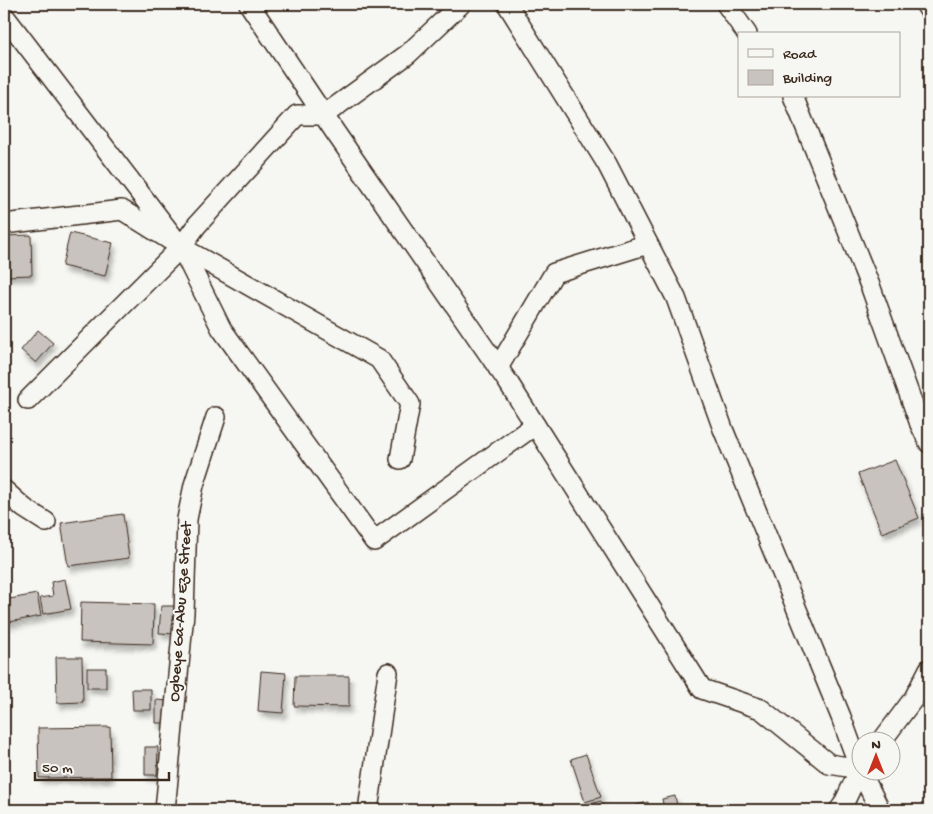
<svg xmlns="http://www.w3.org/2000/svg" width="933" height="814" viewBox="0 0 933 814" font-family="'Gochi Hand',sans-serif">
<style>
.building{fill:#c8c3be;stroke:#3b2a1e;filter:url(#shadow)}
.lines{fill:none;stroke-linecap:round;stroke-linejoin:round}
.minor-casing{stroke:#3b2a1e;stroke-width:22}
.minor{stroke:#f6f6f2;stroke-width:19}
.labels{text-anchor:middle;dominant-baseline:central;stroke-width:4;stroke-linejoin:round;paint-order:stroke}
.street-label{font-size:16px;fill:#3b2a1e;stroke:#f6f6f2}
</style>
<defs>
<filter id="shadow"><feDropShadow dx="3" dy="5.5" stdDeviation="2.5" flood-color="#0004"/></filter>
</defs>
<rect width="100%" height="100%" fill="#f6f6f2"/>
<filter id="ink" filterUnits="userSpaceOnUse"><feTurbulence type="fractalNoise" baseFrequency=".02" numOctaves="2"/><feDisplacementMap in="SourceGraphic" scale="10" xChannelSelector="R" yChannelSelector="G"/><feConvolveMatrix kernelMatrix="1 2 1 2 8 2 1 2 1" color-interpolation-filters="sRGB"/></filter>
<g filter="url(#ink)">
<g class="building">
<path d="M70 233 113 243 105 276 62 266Z"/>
<path d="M31 235 32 275 4 276V236Z"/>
<path d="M38 330 53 343 36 363 21 350Z"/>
<path d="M895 460 919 518 882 533 858 474Z"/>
<path d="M123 514 129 558 68 566 61 523Z"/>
<path d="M65 579 71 609 43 614 40 598 53 596 51 582Z"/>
<path d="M37 594 41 616 4 623V600Z"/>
<path d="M81 602 154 604 153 644 80 642Z"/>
<path d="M161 606H177L175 634 159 633Z"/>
<path d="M56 657H82L83 702 57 703Z"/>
<rect x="87" y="668" width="19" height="20"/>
<path d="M261 671 286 673 283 713 258 711Z"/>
<path d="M295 676H349V707L294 706Z"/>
<path d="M132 689H151V710H133Z"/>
<path d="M156 700 169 701 168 723H156Z"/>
<path d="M110 727 111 777 39 778 38 728Z"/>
<path d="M145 747H158L157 775H145Z"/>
<path d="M586 754 601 797 585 802 571 759Z"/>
<path d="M675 796 678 810H664L662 799Z"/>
<path d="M601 801 604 810H588L586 805Z"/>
<path d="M648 802 649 810H637L636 805Z"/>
</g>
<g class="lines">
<defs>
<g id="minor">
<path d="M249 4 335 132 508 382 702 689 761 709 829 764 860 769 841 717 723 429 676 298 607 164 507 4"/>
<path d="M726 4 747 34"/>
<path d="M925 4 929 10"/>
<path d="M6 18 181 247 221 328 374 541 535 425"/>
<path d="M793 96 871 288 920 424"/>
<path d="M4 224 122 210 181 247 197 225 297 115H324L408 54 461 4"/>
<path d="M181 247 379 359 410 404 400 459"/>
<path d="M498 368 554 273 648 244"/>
<path d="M28 400 181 247"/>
<path d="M929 421 920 424 929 443"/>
<path d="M4 490 24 508 46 522"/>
<path d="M881 742 914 698 929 669"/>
<path d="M861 772 880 810"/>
<path d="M165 810 184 613 187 519 194 485 216 417"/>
<path d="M368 810 388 673"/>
<path d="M839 810 843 805 860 769"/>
</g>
</defs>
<use href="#minor" class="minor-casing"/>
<use href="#minor" class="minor"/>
</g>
</g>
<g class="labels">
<g class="street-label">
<text transform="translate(182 612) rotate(-86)">Ogbeye Ga-Abu Eze Street</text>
</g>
</g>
<rect width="933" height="814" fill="none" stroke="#f6f6f2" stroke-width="20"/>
<rect x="10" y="10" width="913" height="794" fill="none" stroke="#3b2a1e" stroke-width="2" filter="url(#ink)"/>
<rect x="738" y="32" width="162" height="65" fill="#f6f6f2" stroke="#aba49d"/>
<rect x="748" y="49" width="25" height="8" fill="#f6f6f2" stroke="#aba49d"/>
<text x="783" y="58" font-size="15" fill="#3b2a1e">Road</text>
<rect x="748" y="70" width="25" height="15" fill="#c8c3be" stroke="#aba49d"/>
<text x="783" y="82" font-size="15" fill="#3b2a1e">Building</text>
<g transform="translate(876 756)"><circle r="24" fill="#f6f6f2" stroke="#aba49d"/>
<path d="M0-4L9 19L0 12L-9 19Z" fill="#c8321e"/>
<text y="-8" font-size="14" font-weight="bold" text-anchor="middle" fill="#3b2a1e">N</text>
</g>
<path d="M35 772v8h134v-8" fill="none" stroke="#3b2a1e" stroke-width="2.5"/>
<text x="42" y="772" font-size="15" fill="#3b2a1e" stroke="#f6f6f2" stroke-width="4" paint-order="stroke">50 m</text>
</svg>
